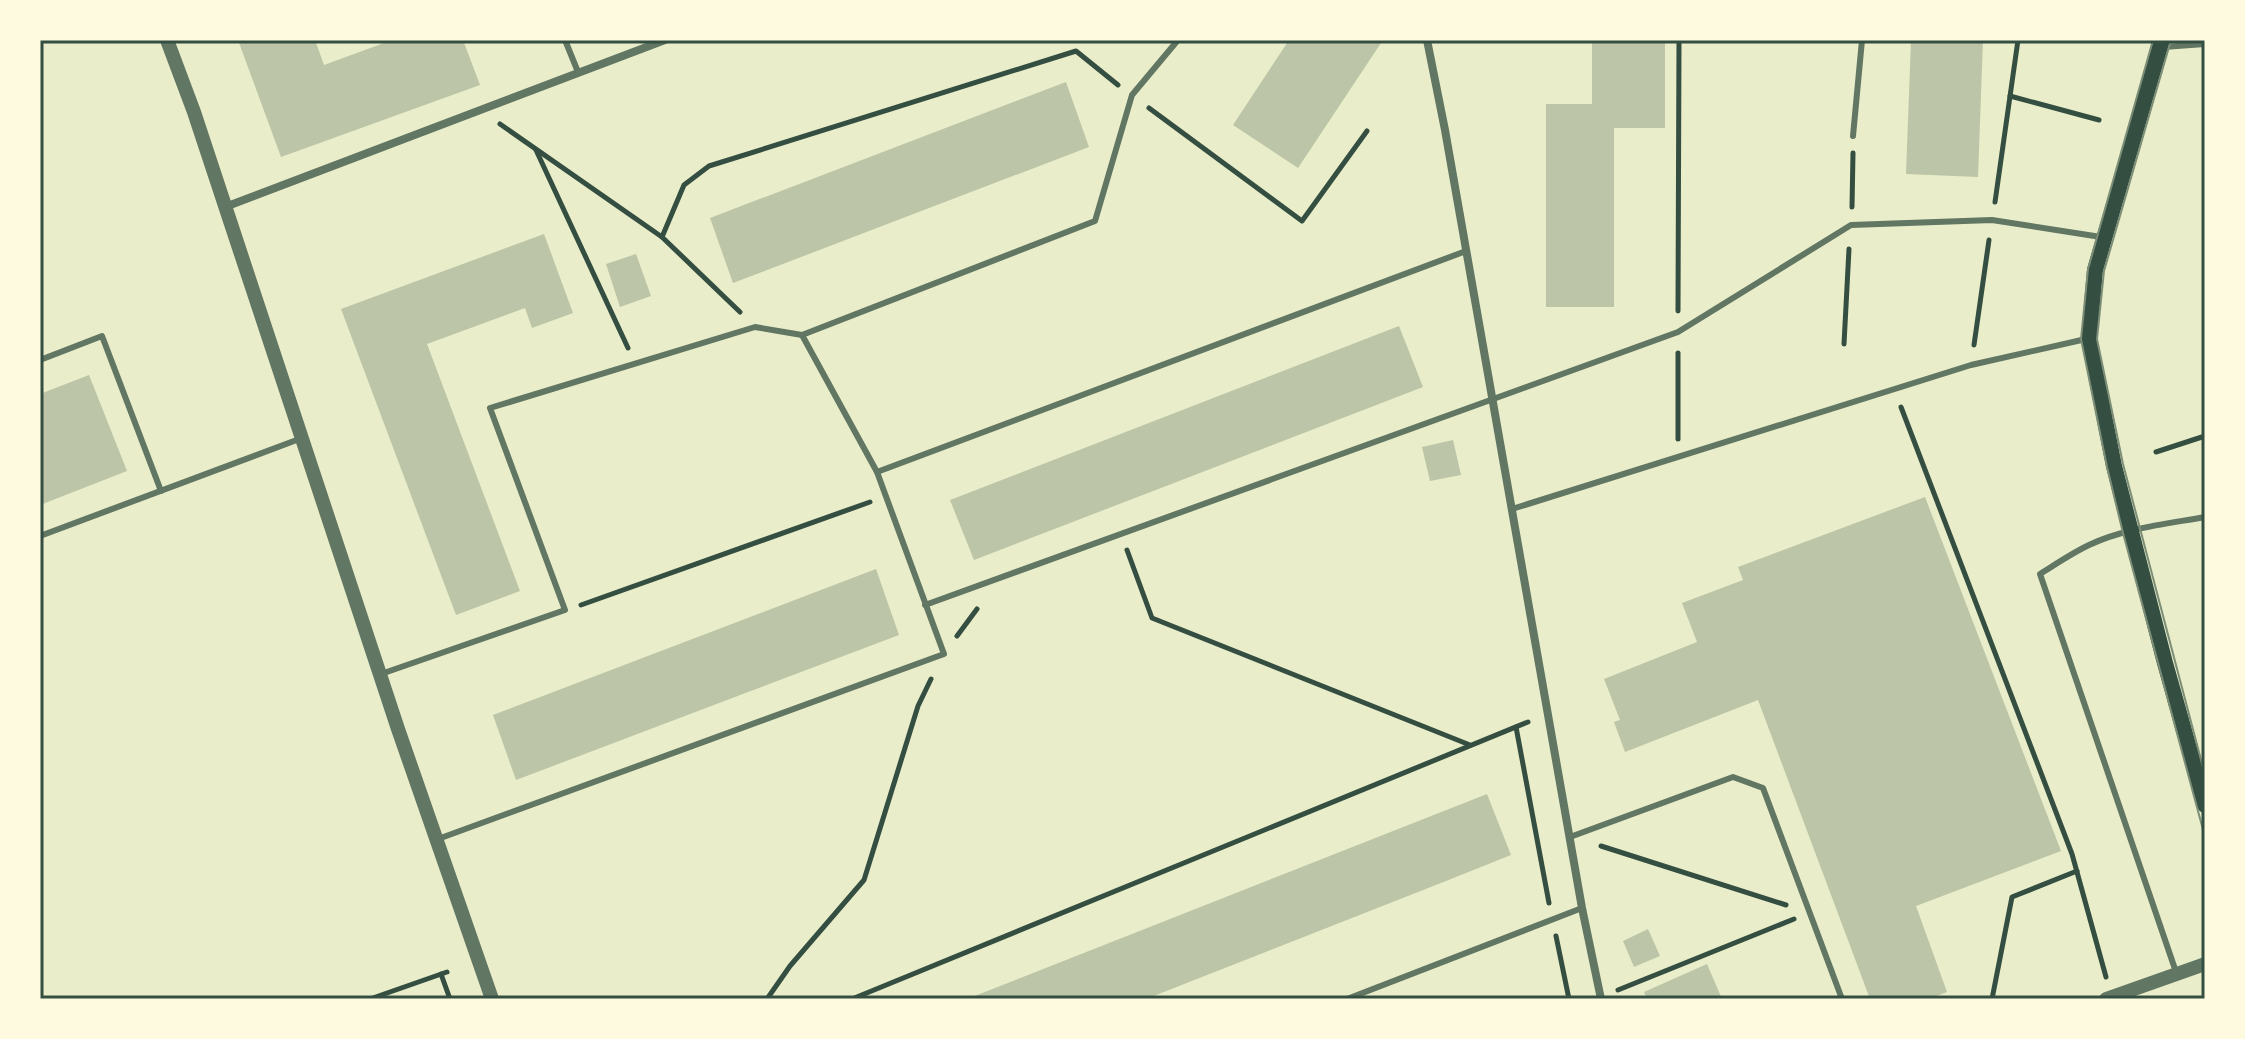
<svg xmlns="http://www.w3.org/2000/svg" width="2245" height="1039" viewBox="0 0 2245 1039" font-family="'Noto Sans',sans-serif">
<style>
.building{fill:#bcc5a7}
.lines{fill:none;stroke-linecap:round;stroke-linejoin:round}
.path{stroke:#344e41;stroke-width:5}
.service{stroke:#617663;stroke-width:6}
.minor{stroke:#617663;stroke-width:8}
.tertiary{stroke:#617663;stroke-width:14}
.secondary{stroke:#344e41;stroke-width:16}
.tram{stroke:#7c8e77;stroke-width:2}
.neatline{fill:none;stroke:#344e41;stroke-width:3}
</style>
<rect width="100%" height="100%" fill="#e9edc9"/>
<g class="building">
<path d="M238 40H315L324 65 384 43 383 40H463L480 85 281 157Z"/>
<path d="M1289 40H1377L1381 43 1298 168 1233 125Z"/>
<path d="M1592 40H1665V128H1614V307H1546V104H1592Z"/>
<path d="M1911 40H1983L1978 177 1906 174Z"/>
<path d="M1066 82 1089 147 733 283 710 218Z"/>
<path d="M544 234 573 313 532 328 525 308 427 344 520 591 456 615 341 309Z"/>
<path d="M636 254 651 296 620 307 606 264Z"/>
<path d="M1399 326 1423 387 974 560 950 500Z"/>
<path d="M89 375 127 471 40 505V394Z"/>
<path d="M1453 440 1461 475 1430 481 1422 447Z"/>
<path d="M1925 497 2061 851 1916 906 1947 992 1929 999H1870L1758 700 1625 752 1614 722 1620 720 1604 679 1697 642 1682 603 1743 580 1738 567Z"/>
<path d="M876 569 899 635 516 780 493 715Z"/>
<path d="M1487 794 1511 855 1446 881 1146 999H967Z"/>
<path d="M1648 929 1660 956 1634 967 1623 941Z"/>
<path d="M1707 964 1722 999H1647L1644 992Z"/>
</g>
<g class="lines">
<g class="path">
<path d="M2010 96 2099 120"/>
<path d="M1149 108 1302 221 1367 131"/>
<path d="M500 124 662 237 740 312"/>
<path d="M536 150 628 348"/>
<path d="M1995 202 2018 40"/>
<path d="M1852 207 1853 153"/>
<path d="M662 237 684 185 709 166 1076 51 1118 85"/>
<path d="M1678 311 1679 40"/>
<path d="M1844 344 1849 249"/>
<path d="M1974 345 1989 240"/>
<path d="M1678 353V439"/>
<path d="M1901 407 2072 854 2106 977"/>
<path d="M2156 452 2205 436"/>
<path d="M1127 550 1152 618 1470 745"/>
<path d="M581 605 870 502"/>
<path d="M957 636 977 609"/>
<path d="M1516 727 1549 903"/>
<path d="M1601 846 1786 905"/>
<path d="M1556 936 1569 999"/>
<path d="M441 974 450 999"/>
<path d="M1618 990 1794 919"/>
<path d="M370 999 447 972"/>
<path d="M767 999 790 966 864 880 918 706 931 679"/>
<path d="M852 999 1528 722"/>
<path d="M1992 999 2012 897 2077 871"/>
</g>
<g class="service">
<path d="M565 40 578 72"/>
<path d="M2163 47 2205 44"/>
<path d="M1853 136 1862 40"/>
<path d="M40 360 102 336 161 491"/>
<path d="M877 472 1466 251"/>
<path d="M1512 509 1971 365 2086 339"/>
<path d="M40 536 302 438"/>
<path d="M925 605 1678 332 1851 225 1992 220 2101 237"/>
<path d="M381 674 565 610 490 408 755 327 802 335"/>
<path d="M1570 837 1733 777 1763 788 1842 999"/>
<path d="M438 839 944 654 877 472 802 335 1095 221 1132 95 1178 40"/>
<path d="M2176 972 2040 574C2056 564 2072 553 2089 545 2125 528 2166 524 2205 517"/>
<path d="M1347 999 1582 908"/>
</g>
<g class="minor">
<path d="M1427 40 1445 130 1582 908 1601 999"/>
<path d="M225 207 665 40"/>
</g>
<g class="tertiary">
<path d="M167 40 194 112 398 729 492 999"/>
<path d="M2106 999 2205 964"/>
</g>
<path class="secondary" d="M2162 40 2095 270 2089 339 2114 466 2165 663 2205 805"/>
<g class="tram">
<path d="M2153 40 2088 269 2081 339 2107 467 2123 533 2205 837"/>
<path d="M2171 40 2104 271 2097 339 2123 464 2205 775"/>
</g>
</g>
<rect width="2245" height="1039" fill="none" stroke="#fefae0" stroke-width="84"/>
<rect x="42" y="42" width="2161" height="955" class="neatline"/>
</svg>
